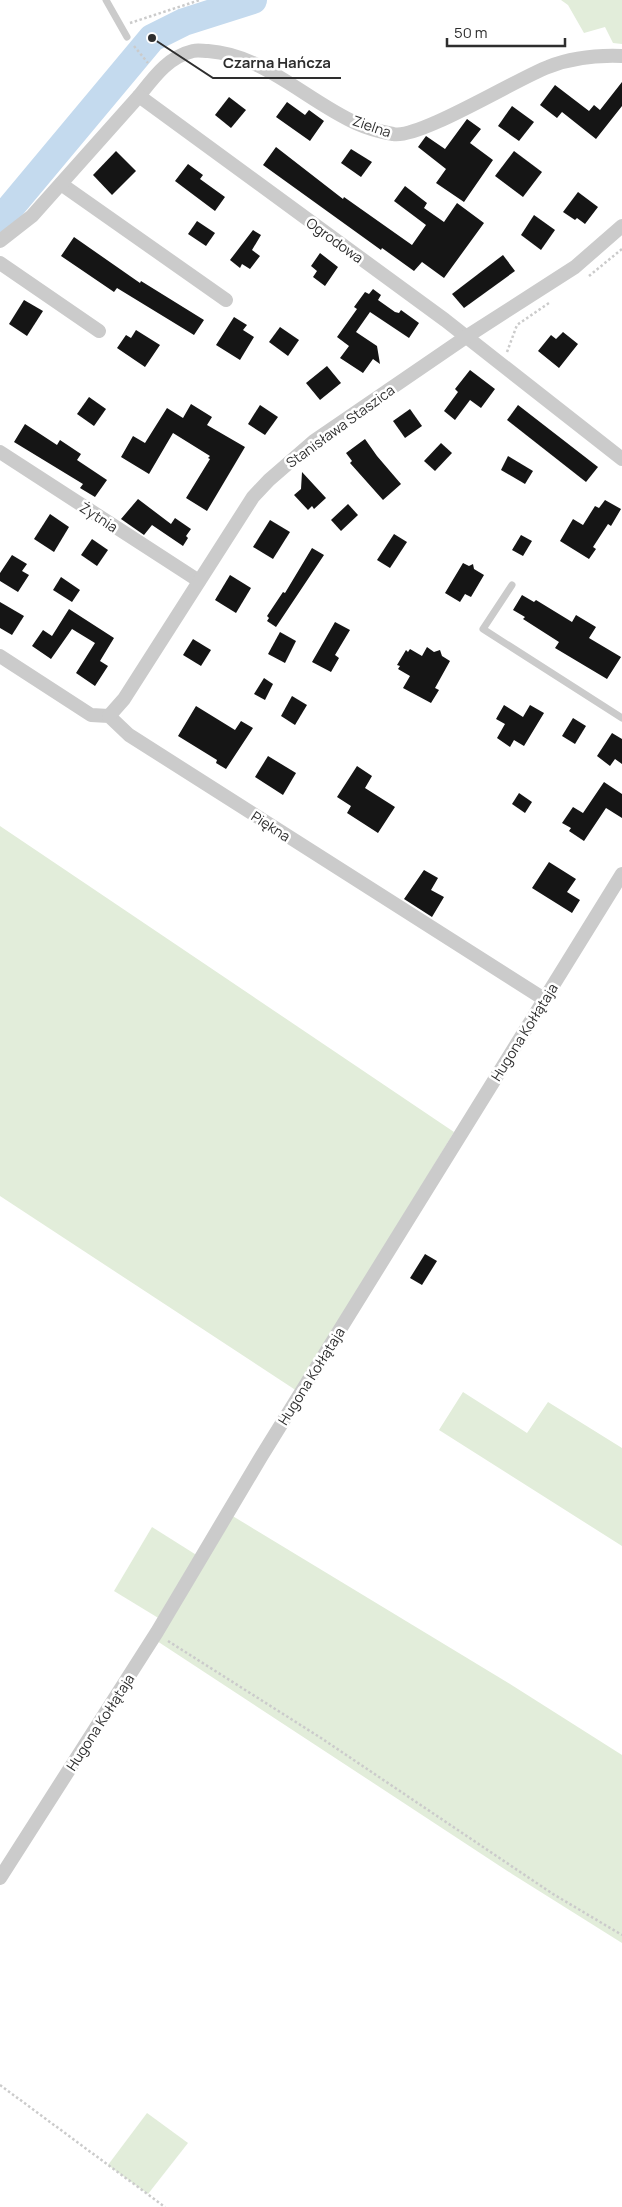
<svg xmlns="http://www.w3.org/2000/svg" width="622" height="2207" viewBox="0 0 622 2207" font-family="Manrope,sans-serif">
<style>
.green{fill:#e2edda}
.lines{fill:none;stroke-linecap:round;stroke-linejoin:round}
.river{stroke:#c4daee;stroke-width:28}
.building{fill:#151515}
.path{stroke:#cbcbcb;stroke-width:2.5;stroke-dasharray:2.5 2.5;stroke-linecap:butt}
.lane{stroke:#cbcbcb;stroke-width:7}
.street{stroke:#cbcbcb;stroke-width:14}
.labels{text-anchor:middle;dominant-baseline:central;stroke-width:5;stroke-linejoin:round;paint-order:stroke}
.street-label{font-size:14px;fill:#2e2e2e;stroke:#fff}
.leader{fill:none;stroke:#2e2e2e;stroke-width:2}
.callout-dot{fill:#2e2e2e;stroke:#fff;stroke-width:2}
.callout-label{font-size:15px;text-anchor:middle;font-weight:bold;fill:#2e2e2e;stroke:#fff;stroke-width:5;stroke-linejoin:round;paint-order:stroke}
</style>
<rect width="100%" height="100%" fill="#fff"/>
<g class="green">
<path d="M561 0H622V44L613 43 605 27 584 33 568 5Z"/>
<path d="M0 826 454 1132 297 1391 0 1196Z"/>
<path d="M463 1392 527 1433 548 1402 622 1448V1546L439 1430Z"/>
<path d="M231 1515 510 1684 622 1755V1943L512 1874 157 1641Z"/>
<path d="M152 1527 198 1556 160 1619 114 1591Z"/>
<path d="M147 2113 188 2143 148 2194 108 2165Z"/>
</g>
<g class="lines">
<path class="river" d="M0 220 152 38 184 22 253 0"/>
</g>
<g class="building">
<path d="M622 82V106L596 139 562 112 557 118 540 105 555 85 589 111 594 105 600 110Z"/>
<path d="M229 97 246 110 231 128 215 115Z"/>
<path d="M287 102 305 115 309 110 324 121 310 141 276 117Z"/>
<path d="M512 106 534 122 519 141 498 126Z"/>
<path d="M467 119 481 129 470 143 493 160 464 202 436 183 446 169 418 147 426 136 445 149Z"/>
<path d="M276 147 343 199 344 197 412 245 426 225 394 201 405 186 427 203 424 208 444 222 457 203 484 223 444 278 422 262 414 271 382 248 381 250 263 165Z"/>
<path d="M351 149 372 162 361 177 341 163Z"/>
<path d="M116 151 136 171 112 195 93 175Z"/>
<path d="M514 151 542 172 523 197 495 176Z"/>
<path d="M188 164 203 175 200 179 225 197 215 211 175 181Z"/>
<path d="M578 192 598 207 585 224 577 218 575 220 563 212Z"/>
<path d="M534 215 555 230 541 250 521 235Z"/>
<path d="M197 221 215 233 206 246 188 234Z"/>
<path d="M253 230 261 235 252 250 260 256 250 269 242 264 240 268 230 260Z"/>
<path d="M74 237 140 283 141 281 204 320 194 335 117 288 114 292 61 256Z"/>
<path d="M320 253 338 267 325 286 313 277 317 271 311 266Z"/>
<path d="M503 255 515 271 464 308 452 294Z"/>
<path d="M373 289 381 295 378 300 395 312 399 313 401 310 419 323 409 338 370 312 356 332 377 346 380 364 373 359 363 373 340 358 349 346 337 337 357 309 354 307 365 292 369 294Z"/>
<path d="M24 300 43 311 27 336 9 324Z"/>
<path d="M234 317 247 325 243 330 254 337 240 360 216 345Z"/>
<path d="M280 327 299 340 288 356 269 342Z"/>
<path d="M136 330 160 345 145 367 117 348 126 335 131 338Z"/>
<path d="M563 332 578 344 559 368 538 351 551 335 556 339Z"/>
<path d="M327 366 341 383 320 400 306 383Z"/>
<path d="M470 370 495 389 481 408 470 400 455 420 444 411 458 392 455 389Z"/>
<path d="M89 397 106 409 94 426 77 414Z"/>
<path d="M191 404 212 417 207 425 245 447 207 511 186 498 210 459 208 458 210 456 173 433 149 474 121 457 133 436 145 443 167 408 183 418Z"/>
<path d="M260 405 278 417 265 435 248 424Z"/>
<path d="M518 405 598 467 586 482 507 420Z"/>
<path d="M410 409 422 426 405 438 393 421Z"/>
<path d="M25 424 57 445 60 440 81 454 77 460 107 480 95 497 80 488 83 484 14 442Z"/>
<path d="M365 439 377 456 401 484 383 500 350 463 352 461 346 453Z"/>
<path d="M441 443 452 453 435 471 424 461Z"/>
<path d="M508 456 533 471 525 484 501 470Z"/>
<path d="M302 472 326 498 314 509 312 506 308 510 294 495 301 489Z"/>
<path d="M138 499 171 524 175 518 191 529 186 536 188 538 183 546 152 525 144 535 121 519Z"/>
<path d="M605 500 621 509 611 526 608 524 593 547 596 549 589 559 560 541 573 519 583 525 595 506 599 508Z"/>
<path d="M348 504 358 515 341 531 331 520Z"/>
<path d="M50 514 69 527 54 552 34 539Z"/>
<path d="M270 520 290 532 273 559 253 547Z"/>
<path d="M394 534 407 542 390 568 377 560Z"/>
<path d="M521 535 532 541 523 556 512 550Z"/>
<path d="M92 539 108 550 97 566 81 555Z"/>
<path d="M312 548 324 555 276 627 267 621 269 618 267 616 283 592 285 593Z"/>
<path d="M12 555 27 564 22 571 29 575 18 592 0 581V573Z"/>
<path d="M463 563 469 566 473 564 474 569 484 575 471 597 465 594 460 602 445 593Z"/>
<path d="M230 575 251 588 236 613 215 600Z"/>
<path d="M61 577 80 590 72 602 53 590Z"/>
<path d="M522 595 534 602 536 600 572 622 576 615 596 627 589 638 621 657 607 679 555 648 559 642 523 619 525 617 513 610Z"/>
<path d="M0 602 24 616 12 635 0 628Z"/>
<path d="M69 609 114 638 100 661 108 666 95 686 76 673 95 643 72 629 51 659 32 646 43 630 52 636Z"/>
<path d="M335 622 350 630 335 655 339 658 331 672 312 662Z"/>
<path d="M280 632 296 641 285 663 268 654Z"/>
<path d="M193 639 211 650 201 666 183 655Z"/>
<path d="M427 647 434 652 440 650 442 656 450 661 435 688 439 690 431 703 403 688 410 676 398 669 400 666 397 665 406 650 408 652 410 649 422 656Z"/>
<path d="M264 678 273 684 265 700 254 694Z"/>
<path d="M292 696 307 705 295 725 281 716Z"/>
<path d="M504 705 523 717 530 705 544 713 524 746 514 740 510 747 497 738 505 724 496 719Z"/>
<path d="M196 706 235 730 241 721 253 728 226 769 216 763 217 760 178 736Z"/>
<path d="M573 718 586 726 575 744 562 736Z"/>
<path d="M612 733 622 739V764L615 759 610 766 597 756Z"/>
<path d="M268 756 296 773 283 795 255 777Z"/>
<path d="M357 766 372 776 365 788 395 807 378 833 347 813 351 806 337 797Z"/>
<path d="M604 782 622 794V818L606 808 584 841 569 831 571 828 562 823 573 807 583 813Z"/>
<path d="M519 793 532 802 525 813 512 804Z"/>
<path d="M549 862 576 879 567 892 580 900 572 913 532 888Z"/>
<path d="M424 870 438 878 431 890 444 897 432 917 404 899Z"/>
<path d="M425 1254 437 1261 422 1285 410 1278Z"/>
</g>
<g class="lines">
<g class="path">
<path d="M130 23 200 0"/>
<path d="M134 46 148 63"/>
<path d="M589 276 622 249"/>
<path d="M507 352 517 325 549 303"/>
<path d="M168 1641 321 1738 553 1894 622 1935"/>
<path d="M0 2085 165 2207"/>
</g>
<g class="lane">
<path d="M106 0 127 37"/>
<path d="M512 585 483 629 622 718"/>
</g>
<g class="street">
<path d="M139 96C154 77 168 57 193 51 198 50 203 51 208 51 264 55 307 101 356 123 367 128 381 132 393 134 418 140 518 78 548 67 573 57 596 55 622 56"/>
<path d="M61 184 226 300"/>
<path d="M0 241 32 216 139 96 445 320 622 459"/>
<path d="M0 263 99 331"/>
<path d="M0 452 199 581"/>
<path d="M0 656 91 715 109 716 129 735 544 999"/>
<path d="M109 716 124 699 253 497 269 480 314 441 466 337 575 267 622 226"/>
<path d="M0 1878 157 1632 261 1457 622 874"/>
</g>
</g>
<g class="labels">
<g class="street-label">
<text transform="translate(372 126) rotate(19)">Zielna</text>
<text transform="translate(335 240) rotate(36)">Ogrodowa</text>
<text transform="translate(340 426) rotate(-36)">Stanisława Staszica</text>
<text transform="translate(99 517) rotate(33)">Żytnia</text>
<text transform="translate(271 826) rotate(33)">Piękna</text>
<text transform="translate(524 1032) rotate(-58)">Hugona Kołłątaja</text>
<text transform="translate(311 1376) rotate(-58)">Hugona Kołłątaja</text>
<text transform="translate(100 1722) rotate(-57)">Hugona Kołłątaja</text>
</g>
</g>
<path class="leader" d="M152 38L213 78H341"/>
<circle class="callout-dot" cx="152" cy="38" r="5"/>
<g class="callout-label">
<text x="277" y="68">Czarna Hańcza</text>
</g>
<path d="M447 38v8h118v-8" fill="none" stroke="#2e2e2e" stroke-width="2.5"/>
<text x="454" y="38" font-size="15" fill="#2e2e2e" stroke="#ffffff" stroke-width="4" paint-order="stroke">50 m</text>
</svg>
